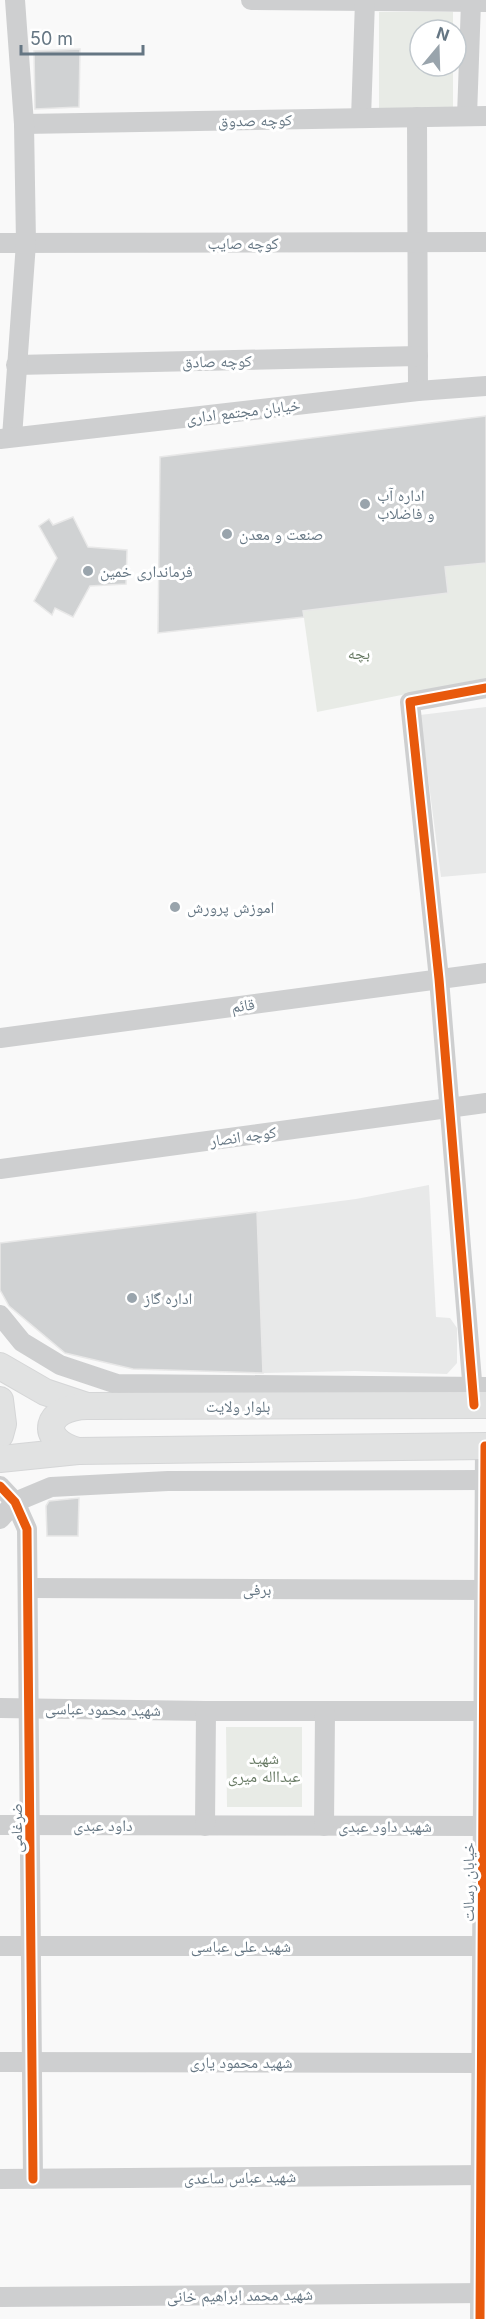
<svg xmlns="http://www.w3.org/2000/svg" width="486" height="2319" viewBox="0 0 486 2319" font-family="Inter,'Noto Naskh Arabic',sans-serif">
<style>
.built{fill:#e8e9e9}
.green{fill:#e8ebe6}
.building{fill:#d0d2d3;stroke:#e8e8e8;stroke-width:1.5}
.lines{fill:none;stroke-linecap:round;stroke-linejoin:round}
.major-casing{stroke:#d5d6d7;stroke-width:28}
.minor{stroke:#cecfd0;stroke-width:20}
.major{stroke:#e1e2e2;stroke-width:26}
.cycleway-casing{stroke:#fff;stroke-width:13}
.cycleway{stroke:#e8590c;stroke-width:9}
.poi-dot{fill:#99a4ac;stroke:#fff;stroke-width:2}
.labels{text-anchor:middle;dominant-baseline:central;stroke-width:6;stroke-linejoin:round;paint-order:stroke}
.street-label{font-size:16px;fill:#657683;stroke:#fff}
.poi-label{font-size:16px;fill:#657683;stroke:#fff;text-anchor:start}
.park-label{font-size:16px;fill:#687a64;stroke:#fff}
</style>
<rect width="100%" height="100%" fill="#f9f9f9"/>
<g class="built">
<path d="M486 707V873L441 877 420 715Z"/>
<path d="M429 1185 436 1317 450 1318 457 1328V1363L447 1374 355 1371 263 1373 257 1212 356 1199Z"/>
</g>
<g class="green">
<path d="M379 12H453V30H420V66H453V108H379Z"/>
<path d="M486 563V678L317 712 303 611 444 567Z"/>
<path d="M226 1727H302V1807H227Z"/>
</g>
<g class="building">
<path d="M80 49 79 107 35 109 34 51Z"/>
<path d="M486 416V563L445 567 448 593 303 611 304 617 158 633 160 457Z"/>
<path d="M73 517 88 547 127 550 126 584 90 586 73 617 55 608 52 615 34 601 57 558 39 526 49 519 53 525Z"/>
<path d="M257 1212 263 1373 133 1369 65 1353 9 1306 0 1290V1243Z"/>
<path d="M79 1498 78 1536H47L46 1506 49 1501Z"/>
</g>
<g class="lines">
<defs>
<g id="major">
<path d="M0 1366 45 1392 87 1406 486 1405"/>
<path d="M0 1400 3 1424 0 1435"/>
<path d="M78 1451C37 1440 45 1407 87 1406"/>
<path d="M0 1459 78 1451 486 1446"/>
</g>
</defs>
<use href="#major" class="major-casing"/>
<g class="minor">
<path d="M251 0 486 2"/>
<path d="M467 116 471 2"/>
<path d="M417 117 418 391"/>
<path d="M361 118 365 1"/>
<path d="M24 124 486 116"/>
<path d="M0 243 486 242"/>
<path d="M16 365 418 356"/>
<path d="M12 437 26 243 24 124 15 0"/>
<path d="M0 439 418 391 486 386"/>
<path d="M0 1038 486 973"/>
<path d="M0 1169 486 1103"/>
<path d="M0 1315 22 1342 60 1365 117 1384 486 1387"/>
<path d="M474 1405 439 979 410 702 486 688"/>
<path d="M0 1486 15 1502 27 1529 33 2179"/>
<path d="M0 1519 15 1502 51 1487 168 1481 486 1480"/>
<path d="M29 1588 486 1590"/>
<path d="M0 1708 206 1711"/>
<path d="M0 1825 486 1826"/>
<path d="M205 1826 206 1711H486"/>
<path d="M324 1826 325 1713"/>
<path d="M0 1946H486"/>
<path d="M0 2062 486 2063"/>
<path d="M0 2179 486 2175"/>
<path d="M0 2297 486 2293"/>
<path d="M480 2319 485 1446"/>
</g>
<use href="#major" class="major"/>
<defs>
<g id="cycleway">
<path d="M474 1405 439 979 410 702 486 688"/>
<path d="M0 1486 15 1502 27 1529 33 2179"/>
<path d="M480 2319 485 1446"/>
</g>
</defs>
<use href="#cycleway" class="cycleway-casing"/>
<use href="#cycleway" class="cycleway"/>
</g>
<g class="poi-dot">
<circle cx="365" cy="504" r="6"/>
<circle cx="227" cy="534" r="6"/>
<circle cx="88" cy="571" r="6"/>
<circle cx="175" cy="907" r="6"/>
<circle cx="132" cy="1298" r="6"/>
</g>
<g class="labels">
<g class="street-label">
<text transform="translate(255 120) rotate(-1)">کوچه صدوق</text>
<text x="243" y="243">کوچه صایب</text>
<text transform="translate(217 361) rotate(-1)">کوچه صادق</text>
<text transform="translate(243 411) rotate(-7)">خیابان مجتمع اداری</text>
<text transform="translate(243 1005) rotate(-8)">قائم</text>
<text transform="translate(243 1136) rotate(-8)">کوچه انصار</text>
<text x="238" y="1406">بلوار ولایت</text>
<text x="257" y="1589">برفی</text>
<text transform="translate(103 1709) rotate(1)">شهید محمود عباسی</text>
<text x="103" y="1825">داود عبدی</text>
<text x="385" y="1826">شهید داود عبدی</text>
<text transform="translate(16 1828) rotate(-90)">ضرغامی</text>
<text transform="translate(468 1882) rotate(-90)">خیابان رسالت</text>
<text x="241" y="1946">شهید علی عباسی</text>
<text x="241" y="2062">شهید محمود یاری</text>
<text transform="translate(240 2177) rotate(-1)">شهید عباس ساعدی</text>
<text transform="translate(240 2295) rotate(-1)">شهید محمد ابراهیم خانی</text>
</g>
<g class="poi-label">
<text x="377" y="495">اداره آب<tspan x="377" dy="18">و فاضلاب</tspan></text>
<text x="239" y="534">صنعت و معدن</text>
<text x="100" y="571">فرمانداری خمین</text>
<text x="187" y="907">اموزش پرورش</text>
<text x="144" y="1298">اداره گاز</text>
</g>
<g class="park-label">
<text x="359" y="653">بچه</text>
<text x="264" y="1758">شهید<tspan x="264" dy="18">عبدااله میری</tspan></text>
</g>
</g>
<g transform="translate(438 48) rotate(19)"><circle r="28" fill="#ffffff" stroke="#c1c8cd" stroke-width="1.5"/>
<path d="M0-4.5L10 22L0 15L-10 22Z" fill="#99a4ac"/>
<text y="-9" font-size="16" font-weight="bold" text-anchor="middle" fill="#657683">N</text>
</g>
<path d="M21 45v9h122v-9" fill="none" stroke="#657683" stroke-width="3"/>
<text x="30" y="45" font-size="18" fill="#657683" stroke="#ffffff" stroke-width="4.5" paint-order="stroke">50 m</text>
</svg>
